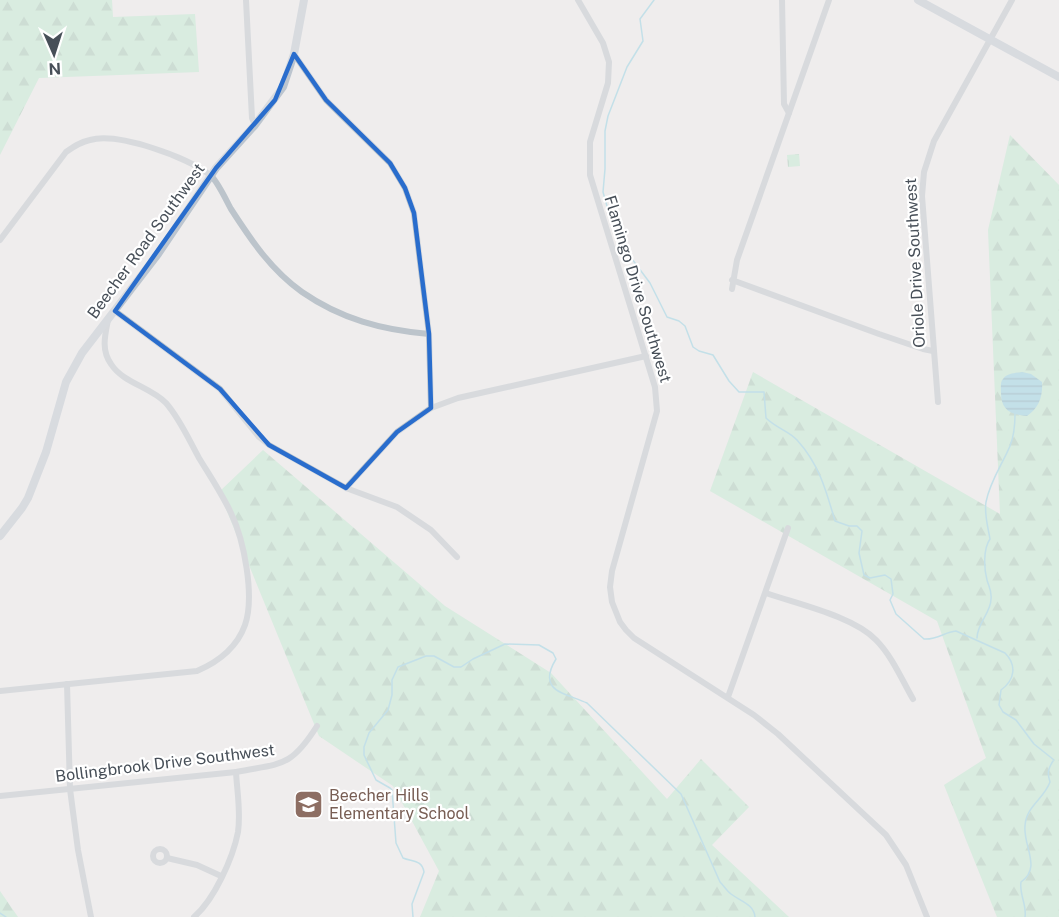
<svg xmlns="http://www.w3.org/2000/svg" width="1059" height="917" viewBox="0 0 1059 917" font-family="'Public Sans',sans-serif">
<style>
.forest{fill:url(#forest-firs)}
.cemetery{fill:url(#cemetery-stones)}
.water{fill:url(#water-rules)}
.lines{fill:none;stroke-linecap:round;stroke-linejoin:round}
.stream{stroke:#8fd0e3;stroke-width:1.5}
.street{stroke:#bcc4cb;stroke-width:6}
.secondary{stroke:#bcc5cf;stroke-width:8}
.marked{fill:none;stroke:#296dcd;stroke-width:4.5;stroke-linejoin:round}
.labels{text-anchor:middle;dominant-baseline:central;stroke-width:4.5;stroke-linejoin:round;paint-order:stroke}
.street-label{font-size:16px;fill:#474f58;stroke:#fff}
.education-label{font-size:16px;fill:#785e54;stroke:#fff;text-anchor:start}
</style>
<defs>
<pattern id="forest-firs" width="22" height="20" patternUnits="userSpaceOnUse" patternTransform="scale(1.5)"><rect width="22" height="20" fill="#beead0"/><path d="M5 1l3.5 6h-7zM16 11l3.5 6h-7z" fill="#a5cab5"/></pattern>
<pattern id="cemetery-stones" width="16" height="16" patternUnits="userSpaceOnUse" patternTransform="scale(1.5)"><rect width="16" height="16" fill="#beead0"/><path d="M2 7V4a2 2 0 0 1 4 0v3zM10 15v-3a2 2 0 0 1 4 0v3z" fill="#a5cab5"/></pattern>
<pattern id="water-rules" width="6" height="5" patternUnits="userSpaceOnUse" patternTransform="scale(1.5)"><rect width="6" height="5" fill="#8fd0e3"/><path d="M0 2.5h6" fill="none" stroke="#77abbb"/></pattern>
</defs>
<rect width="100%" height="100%" fill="#efeded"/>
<g class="forest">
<path d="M0 0H112L113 17 195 14 199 72 39 78 0 155Z"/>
<path d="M1010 135 1059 185V917H997L944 785 986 758 937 621 710 491 753 372 1000 514 988 230Z"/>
<path d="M263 450 445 606 551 673 667 799 701 759 749 807 712 845 789 917H420L439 871 393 786 319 736 219 492Z"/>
<path d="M0 891 18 917H0Z"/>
</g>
<path class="cemetery" d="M799 154 800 166 788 167 787 155Z"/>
<path class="water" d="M1022 372 1031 374 1042 382C1043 396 1039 408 1027 416 1011 415 1001 410 1001 393 1001 389 1000 382 1003 379 1007 373 1016 373 1022 372Z"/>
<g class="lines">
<g class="stream">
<path d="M654 0 640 19 643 41 627 67 608 116 605 131V169L603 192 607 206 617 217 619 240 623 247 650 283 667 317 679 321 685 326 693 347 699 351 713 355 729 381 739 392H764L766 418C776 428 789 431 797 440 819 464 826 490 835 521L849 526H857L862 531 859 553 864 575 870 578 885 575 891 579 893 594 890 600 896 614 924 639C938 640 944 632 956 631L1005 653C1017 665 1015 680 1001 690L999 705 1003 712 1016 720 1034 744 1054 760"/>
<path d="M977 638C977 623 991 613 991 599 992 591 989 587 987 580 984 569 983 549 990 539 988 527 984 514 986 502 990 481 1002 465 1010 446 1014 436 1015 425 1015 414"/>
<path d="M0 913 6 917"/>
<path d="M413 917 412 904 424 872C422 860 413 862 403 858L396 843 392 790 390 788 376 780 364 755V747L369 733 388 710 392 695V680L398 667 426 656H434L454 667H461L473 659 505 644 539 645 553 653 556 659C536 692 566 693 587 703L681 794 720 882C724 886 727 891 731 894 740 901 754 904 755 917"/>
<path d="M1025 917C1027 905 1019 894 1021 882 1042 868 1023 846 1025 826 1026 806 1044 799 1050 782 1047 773 1048 769 1053 761"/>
</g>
<g class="street">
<path d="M246 0 252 118 255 125"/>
<path d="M578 0 603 43 609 62 608 83 590 142V175L655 387 657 411 612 571 610 587 612 602 620 622 626 630 634 638 754 715 778 734 886 835 906 865 927 917"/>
<path d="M782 0 784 104 789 113"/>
<path d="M294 54 326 100 390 163 405 188 414 213 429 334 431 408"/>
<path d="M0 240 66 152C73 147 80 142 90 140 118 132 187 157 210 175 217 180 226 200 231 209 251 240 271 270 302 292 341 319 382 330 429 334"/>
<path d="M732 280 879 334 923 349 933 351"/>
<path d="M732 289 737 260 829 0"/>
<path d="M115 311 220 389 259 437 269 445 346 488 397 507 431 530 457 557"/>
<path d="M938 402 922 196 924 172 934 141 1012 0"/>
<path d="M346 488 397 432 431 408 458 398 646 356"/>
<path d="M766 593C797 604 853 616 876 640 892 656 902 680 913 699"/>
<path d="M67 684 70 789 78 850 91 917"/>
<path d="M0 691 197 671C218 662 237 647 245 625 255 596 244 540 231 513 222 494 210 476 199 458 189 440 180 419 166 403 151 387 123 383 111 364 101 350 105 335 108 320"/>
<path d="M728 697 788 528"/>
<path d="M0 796 236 772C280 763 290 769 317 726"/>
<circle cx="160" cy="856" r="7"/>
<path d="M167 858 197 865 221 876"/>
<path d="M194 917C214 900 233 858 238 832 241 812 237 791 236 772"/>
</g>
<g class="secondary">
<path d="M918 0 1059 77"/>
<path d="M0 536 22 508 28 498 46 452 66 382 82 353 158 254 216 168 255 125 283 87 294 54 304 0"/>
</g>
</g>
<path d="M0 0H1059V917H0ZM294 54 326 100 390 163 405 188 414 213 429 334 431 408 397 432 346 488 269 445 220 389 115 311 216 168 275 100Z" fill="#efeded" fill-opacity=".55" fill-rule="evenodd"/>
<path class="marked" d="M294 54 326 100 390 163 405 188 414 213 429 334 431 408 397 432 346 488 269 445 220 389 115 311 216 168 275 100Z"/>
<defs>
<symbol id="school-square" viewBox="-11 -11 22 22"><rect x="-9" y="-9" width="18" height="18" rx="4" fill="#8d6e63" stroke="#fff"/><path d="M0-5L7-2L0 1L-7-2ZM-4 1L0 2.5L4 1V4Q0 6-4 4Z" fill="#fff"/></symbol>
</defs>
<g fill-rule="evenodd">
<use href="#school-square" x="292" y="788" width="33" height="33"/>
</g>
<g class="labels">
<g class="street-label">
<text transform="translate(146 241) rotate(-54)">Beecher Road Southwest</text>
<text transform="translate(915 263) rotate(-93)">Oriole Drive Southwest</text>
<text transform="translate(638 289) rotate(73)">Flamingo Drive Southwest</text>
<text transform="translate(165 763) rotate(-7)">Bollingbrook Drive Southwest</text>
</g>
<g class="education-label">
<text x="329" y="795">Beecher Hills<tspan x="329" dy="18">Elementary School</tspan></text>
</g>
</g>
<g transform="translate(54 54) rotate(177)" stroke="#ffffff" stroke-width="4.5" paint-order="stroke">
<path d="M0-4.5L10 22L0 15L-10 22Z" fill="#474f58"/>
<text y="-9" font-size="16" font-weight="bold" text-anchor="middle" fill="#474f58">N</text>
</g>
</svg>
